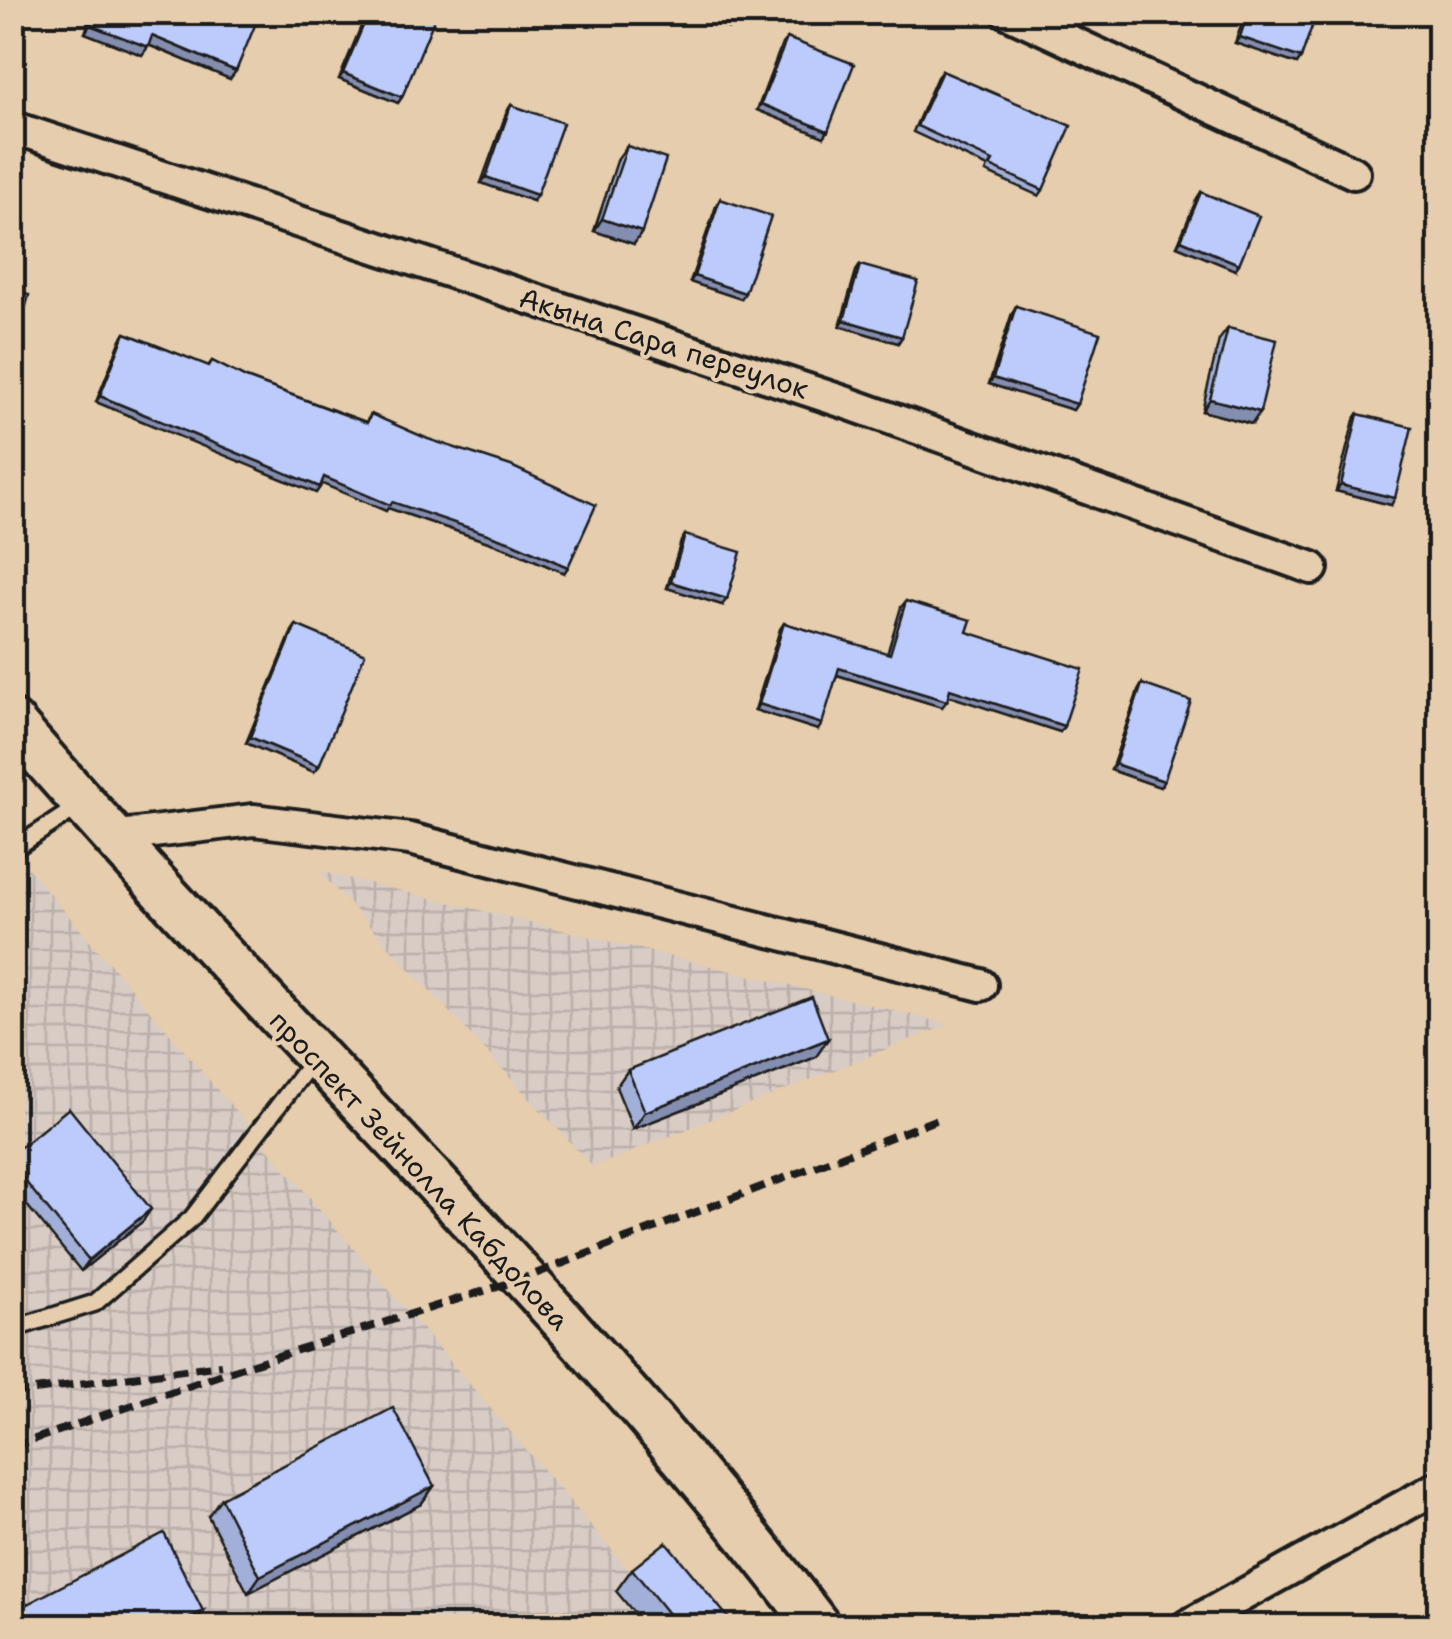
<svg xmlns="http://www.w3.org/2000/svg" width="1452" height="1639" viewBox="0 0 1452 1639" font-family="'Shantell Sans',sans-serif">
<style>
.industrial{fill:url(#industrial-grid)}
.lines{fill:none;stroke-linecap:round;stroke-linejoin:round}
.lane-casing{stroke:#1c1c1c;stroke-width:22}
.street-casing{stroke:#1c1c1c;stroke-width:38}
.secondary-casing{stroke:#1c1c1c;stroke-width:50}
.lane{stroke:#e5cdae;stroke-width:15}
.street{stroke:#e5cdae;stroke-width:30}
.secondary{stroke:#e5cdae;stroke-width:42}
.rail{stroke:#1c1c1c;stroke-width:8;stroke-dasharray:15 8;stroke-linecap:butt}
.wall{fill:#a2afd8;stroke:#1c1c1c;stroke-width:2.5}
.shaded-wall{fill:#848eb0;stroke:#1c1c1c;stroke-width:2.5}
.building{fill:#bccbfb;stroke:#1c1c1c;stroke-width:2.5}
.labels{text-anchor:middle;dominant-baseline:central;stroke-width:8;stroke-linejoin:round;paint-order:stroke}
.street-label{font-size:28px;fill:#1c1c1c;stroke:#e5cdae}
</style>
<defs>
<pattern id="industrial-grid" width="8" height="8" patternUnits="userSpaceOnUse" patternTransform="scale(2.5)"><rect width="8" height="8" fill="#d9ccc5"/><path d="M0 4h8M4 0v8" fill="none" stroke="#baafa9"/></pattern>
</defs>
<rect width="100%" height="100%" fill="#e5cdae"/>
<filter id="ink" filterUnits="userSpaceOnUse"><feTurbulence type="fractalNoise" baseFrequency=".01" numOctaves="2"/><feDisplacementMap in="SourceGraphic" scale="20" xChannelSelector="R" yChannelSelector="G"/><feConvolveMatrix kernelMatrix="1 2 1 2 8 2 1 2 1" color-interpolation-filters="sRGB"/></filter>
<g filter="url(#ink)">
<g class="industrial">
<path d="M13 851 677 1626H13Z"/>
<path d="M319 871 949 1024 593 1167Z"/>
</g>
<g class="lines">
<defs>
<g id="lane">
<path d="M12 850 79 806"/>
<path d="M12 1329 95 1303 192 1218 314 1059"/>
</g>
<g id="street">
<path d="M1007 12 1354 173"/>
<path d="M12 127 847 403 1312 568"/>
<path d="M111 837 253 820 410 839 981 985"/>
<path d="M1187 1626 1440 1486"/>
</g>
<path id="secondary" d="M12 722C275 1028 574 1304 818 1626"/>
</defs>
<use href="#lane" class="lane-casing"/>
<use href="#street" class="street-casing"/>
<use href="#secondary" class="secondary-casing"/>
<use href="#lane" class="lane"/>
<use href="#street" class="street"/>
<use href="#secondary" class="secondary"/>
<g class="rail">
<path d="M12 1393 221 1365"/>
<path d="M12 1447 240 1368 522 1279 943 1117"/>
</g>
</g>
<g class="wall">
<path d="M92 12H245L230 79 148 45 142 55 85 33Z"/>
<path d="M367 12H415L402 97 398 103 339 79Z"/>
<path d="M695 12H737L728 28Z"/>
<path d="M1246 12H1317L1301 58 1297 64 1235 43Z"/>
<path d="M787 38 828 131 824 137 757 110 782 44Z"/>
<path d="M942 71 1043 190 1039 196 986 172 988 167 913 132 937 77Z"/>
<path d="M511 105 533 201 481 183 507 111Z"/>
<path d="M627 146 642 232 634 244 594 231 618 158Z"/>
<path d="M1201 192 1235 270 1177 246 1197 198Z"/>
<path d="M720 199 741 299 690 282 716 206Z"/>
<path d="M860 265 902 337 898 343 840 326 856 271Z"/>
<path d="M1016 306 1077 404 1073 410 989 384 1012 313Z"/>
<path d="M1228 328 1252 424 1202 411 1219 340Z"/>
<path d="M125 333 208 366 212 361 246 378 366 422 371 414 568 567 564 573 506 548 388 508 386 511 322 483 316 493 96 402 121 339Z"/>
<path d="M1358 414 1391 505 1336 491 1354 420Z"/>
<path d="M685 535 722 605 667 588 681 541Z"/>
<path d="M906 601 967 632 1064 726 1060 732 948 695 942 707 837 675 818 730 755 710 780 629 784 623 887 654 901 607Z"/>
<path d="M296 625 319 766 314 772 246 743 292 631Z"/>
<path d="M1142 684 1164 781 1160 787 1111 770 1138 691Z"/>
<path d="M816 1057 633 1129 616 1087 628 1070Z"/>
<path d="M12 1154 143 1221 81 1271 12 1187Z"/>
<path d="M434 1486 421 1504 248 1593 208 1516 221 1498Z"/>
<path d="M632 1569 735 1626H645L616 1591Z"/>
</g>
<g class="shaded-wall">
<path d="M90 25 148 47 142 55 85 33Z"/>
<path d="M152 36 236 71 230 79 146 44Z"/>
<path d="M1240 37 1301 58 1297 64 1235 43Z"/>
<path d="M343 73 402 97 398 103 339 79Z"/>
<path d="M761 104 828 131 824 137 757 110Z"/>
<path d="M486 177 537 195 533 201 481 183Z"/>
<path d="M602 219 642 232 634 244 594 231Z"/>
<path d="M1181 240 1239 264 1235 270 1177 246Z"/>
<path d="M694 276 745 293 741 299 690 282Z"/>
<path d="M844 320 902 337 898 343 840 326Z"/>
<path d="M993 378 1077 404 1073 410 989 384Z"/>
<path d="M100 396 320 487 316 493 96 402Z"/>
<path d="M1210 399 1260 412 1252 424 1202 411Z"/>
<path d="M324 477 511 542 568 567 564 573 506 548 388 508 386 511 320 483Z"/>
<path d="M1341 485 1395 498 1391 505 1336 491Z"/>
<path d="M671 582 727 599 722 605 667 588Z"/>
<path d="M839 668 947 701 942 707 834 674Z"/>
<path d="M950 689 1064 726 1060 732 946 695Z"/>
<path d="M759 704 822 724 818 730 755 710Z"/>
<path d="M250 737 319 766 314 772 246 743Z"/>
<path d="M1115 764 1164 781 1160 787 1111 770Z"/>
<path d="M828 1039 816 1057 633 1129 645 1112Z"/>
<path d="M151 1209 143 1221 81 1271 89 1260Z"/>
<path d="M434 1486 421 1504 248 1593 260 1576Z"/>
<path d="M203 1611 193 1626H174Z"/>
</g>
<g class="building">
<path d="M95 12H245L258 18 236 71 152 36 148 47 90 25Z"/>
<path d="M369 12H415L434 20 402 97 343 73Z"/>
<path d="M717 12H737L734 20Z"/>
<path d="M1248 12H1317L1301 58 1240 37Z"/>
<path d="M787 38 854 64 828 131 761 104Z"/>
<path d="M942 71 1071 126 1043 190 990 166 993 161 917 126Z"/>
<path d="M511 105 563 123 537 195 486 177Z"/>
<path d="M627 146 666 159 642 232 602 219Z"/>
<path d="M1201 192 1259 216 1239 264 1181 240Z"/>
<path d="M720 199 771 216 745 293 694 276Z"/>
<path d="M860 265 918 281 902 337 844 320Z"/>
<path d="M12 290 29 295 12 354Z"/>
<path d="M1016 306 1100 333 1077 404 993 378Z"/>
<path d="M1228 328 1277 340 1260 412 1210 399Z"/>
<path d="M125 333 209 366 212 361 246 378 367 423 371 414 428 439 511 466 596 505 568 567 511 542 392 502 390 505 324 477 320 487 100 396Z"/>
<path d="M1358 414 1412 427 1395 498 1341 485Z"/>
<path d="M685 535 741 552 727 599 671 582Z"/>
<path d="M906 601 971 620 967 632 1083 669 1064 726 950 689 947 701 839 668 822 724 759 704 784 623 890 654Z"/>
<path d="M296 625 365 654 319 766 250 737Z"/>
<path d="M1142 684 1191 701 1164 781 1115 764Z"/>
<path d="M812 997 828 1039 645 1112 628 1070Z"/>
<path d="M69 1108 151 1209 89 1260 12 1165V1154Z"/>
<path d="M393 1408 434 1486 260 1576 221 1498Z"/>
<path d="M164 1533 203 1611 174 1626H12V1612Z"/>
<path d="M666 1542 735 1626H678L632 1569Z"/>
</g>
</g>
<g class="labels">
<g class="street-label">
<text transform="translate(664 343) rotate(18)">Акына Сара переулок</text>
<text transform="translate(420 1170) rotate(47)">проспект Зейнолла Кабдолова</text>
</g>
</g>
<rect width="1452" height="1639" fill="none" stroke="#e5cdae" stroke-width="50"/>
<rect x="25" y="25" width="1402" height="1589" fill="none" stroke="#1c1c1c" stroke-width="4" filter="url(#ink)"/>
</svg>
